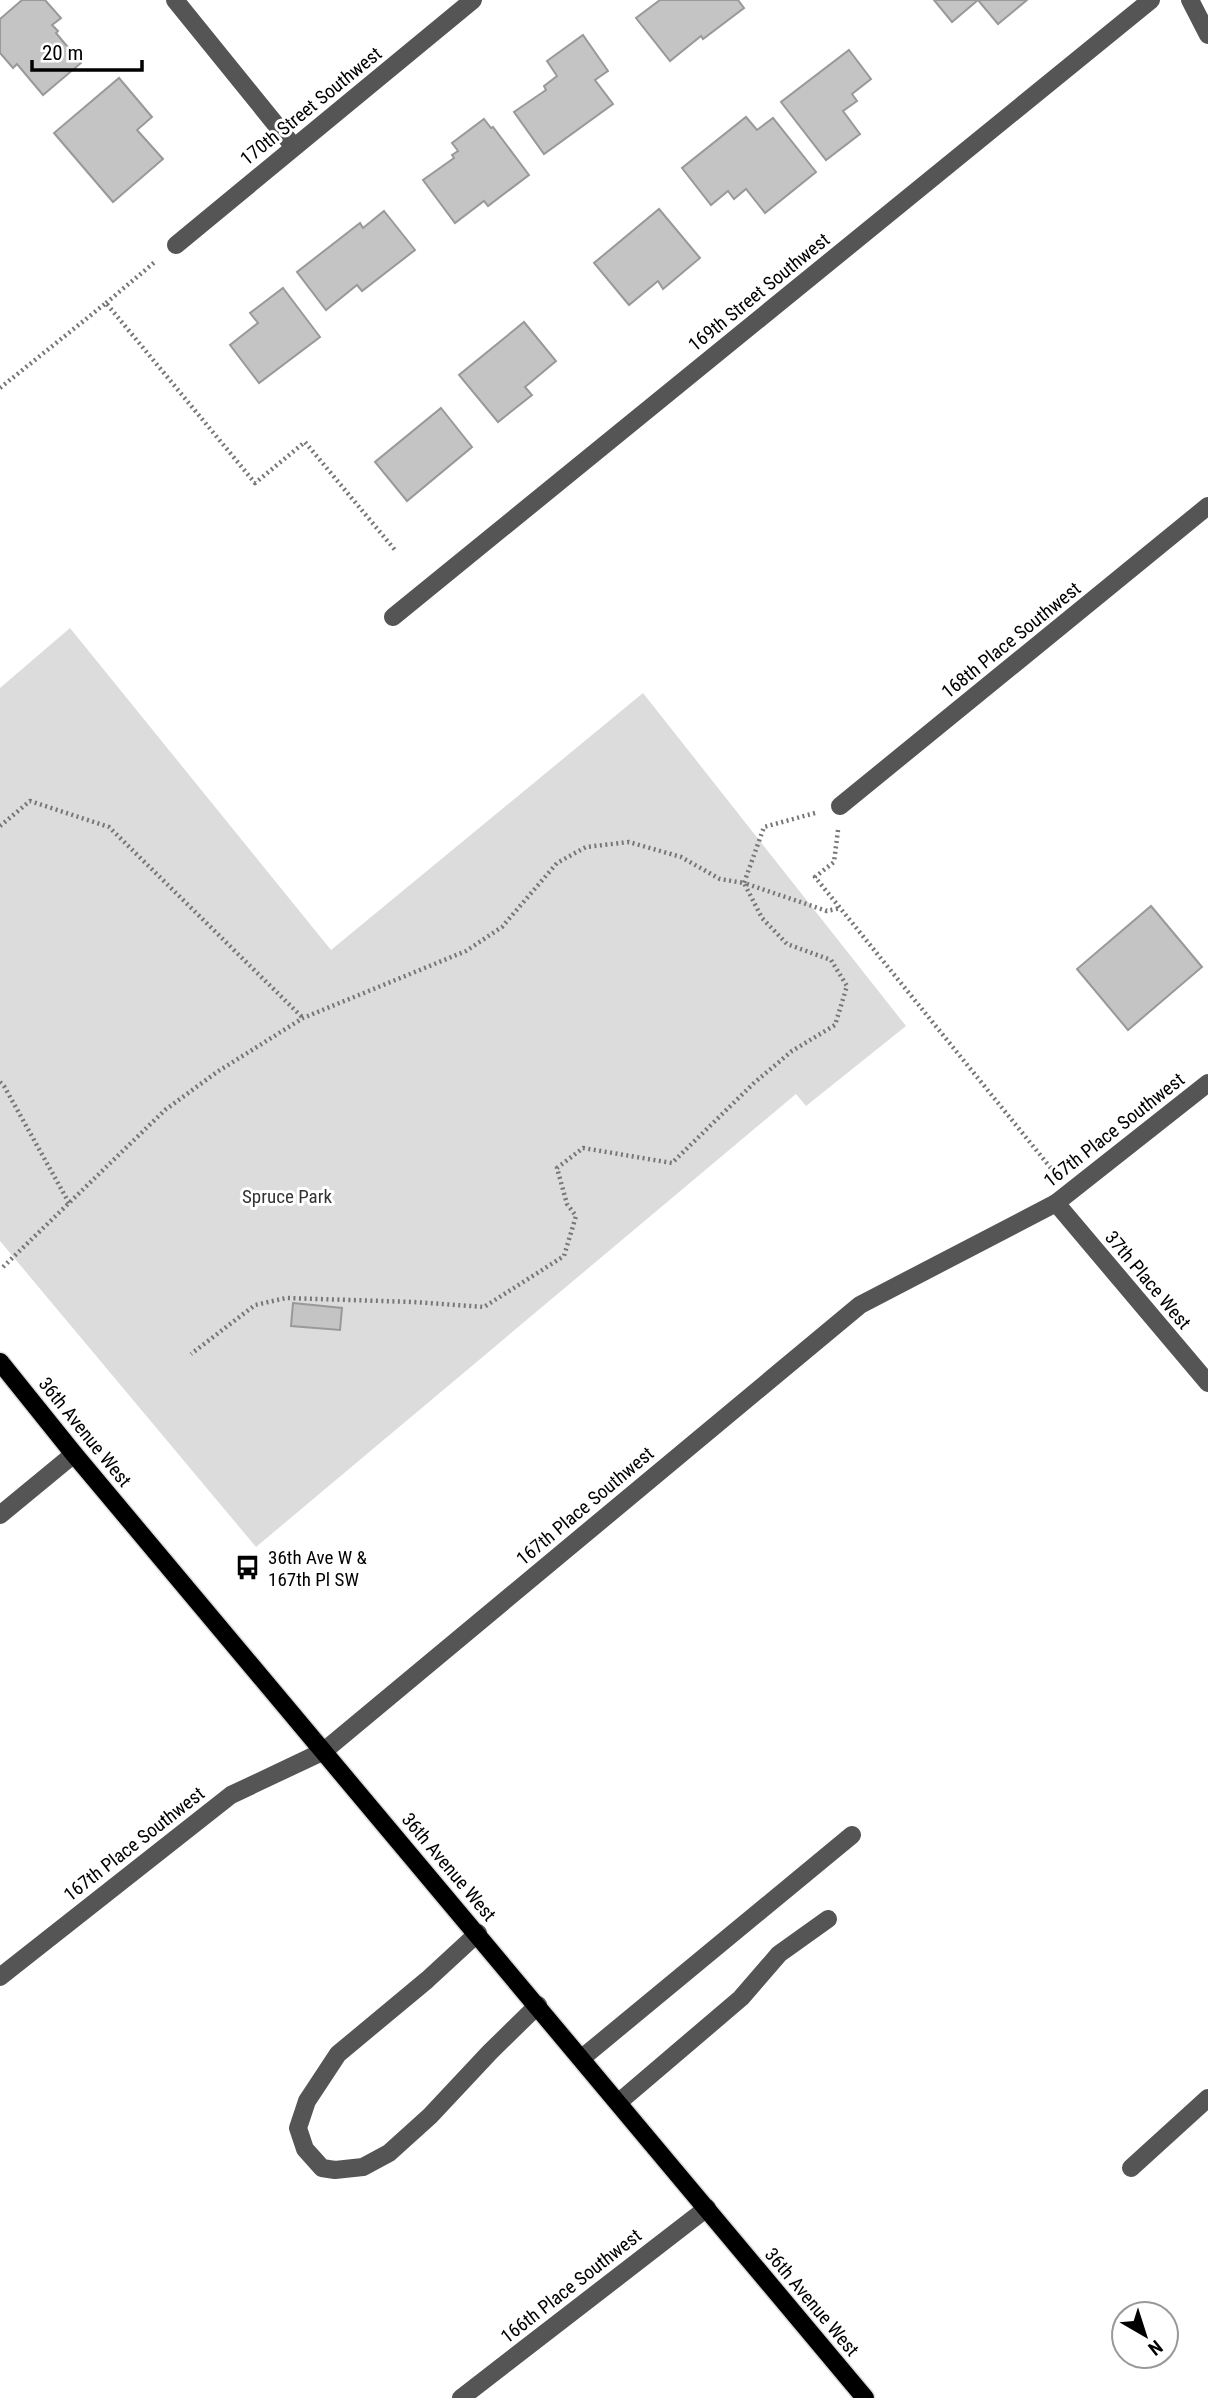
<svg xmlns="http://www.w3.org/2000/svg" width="1208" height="2398" viewBox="0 0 1208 2398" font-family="'Roboto Condensed',sans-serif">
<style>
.green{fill:#dcdcdc}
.building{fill:#c4c4c4;stroke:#999;stroke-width:2}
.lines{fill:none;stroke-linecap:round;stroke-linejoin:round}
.major-casing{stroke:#dbdbdb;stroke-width:21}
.path{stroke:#777;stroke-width:4.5;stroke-dasharray:2 3.5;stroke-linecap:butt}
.minor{stroke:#555;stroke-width:18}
.major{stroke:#000;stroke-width:18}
.labels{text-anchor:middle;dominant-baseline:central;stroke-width:6;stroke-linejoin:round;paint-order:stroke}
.street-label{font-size:19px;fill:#000;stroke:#fff}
.park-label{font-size:19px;fill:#333;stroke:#fff}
.poi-label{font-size:19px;fill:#000;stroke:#fff;text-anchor:start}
</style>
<rect width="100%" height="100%" fill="#fff"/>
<path class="green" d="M70 628 331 950 643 693 906 1026 806 1106 796 1094 256 1547 0 1241V688Z"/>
<g class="building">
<path d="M22 0H45L61 18 52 25 58 31 56 33 81 63 43 95 17 64 13 68 0 53V19Z"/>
<path d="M660 0H738L744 8 703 39 701 36 670 61 636 18Z"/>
<path d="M934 0H1027L998 24 978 0 952 22Z"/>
<path d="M583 35 608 71 595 80 613 104 544 154 514 112 546 90 544 86 557 76 547 61Z"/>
<path d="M849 50 871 79 852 94 857 101 843 111 860 134 826 160 781 102Z"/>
<path d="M119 78 152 117 137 130 163 159 113 202 54 133Z"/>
<path d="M746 117 757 130 773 118 816 172 765 213 746 189 734 199 728 191 711 205 682 168Z"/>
<path d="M484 119 491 128 493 127 529 175 488 206 484 201 455 223 423 180 454 158 452 155 458 151 452 143Z"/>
<path d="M659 209 700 258 663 289 658 281 629 305 594 263Z"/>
<path d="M384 211 415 250 362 291 357 285 326 310 297 272 360 223 363 228Z"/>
<path d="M283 288 320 337 259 383 230 345 258 323 250 313Z"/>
<path d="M524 322 556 361 525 387 532 395 498 422 459 375Z"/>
<path d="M441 408 472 447 407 501 375 462Z"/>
<path d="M1151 906 1202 967 1128 1030 1077 969Z"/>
<path d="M293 1303 342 1308 340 1330 291 1326Z"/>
</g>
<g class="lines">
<defs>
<path id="major" d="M0 1362 74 1454 865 2398"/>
</defs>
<use href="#major" class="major-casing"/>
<g class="path">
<path d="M106 303 156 261"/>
<path d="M0 388 106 303 255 483 305 442 395 550"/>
<path d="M815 813 764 827 744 883 827 911 840 908"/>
<path d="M0 826 30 801 109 827 303 1018"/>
<path d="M838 830 834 862 815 877 1054 1172"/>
<path d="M0 1082 4 1086 69 1203"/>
<path d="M3 1267 165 1110 217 1072 303 1018 466 951 502 927 557 863 586 847 629 842 681 857 720 879 744 883 762 918 787 944 831 960 847 986 835 1025 792 1051 754 1083 672 1163 583 1148 557 1168 567 1204 576 1216 564 1256 484 1307 414 1302 286 1298 255 1305 191 1354"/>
</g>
<g class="minor">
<path d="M175 0 294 147"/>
<path d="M1190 0 1208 35"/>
<path d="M176 245 473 0"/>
<path d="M393 617 1151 0"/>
<path d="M840 806 1208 506"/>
<path d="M1056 1203 1208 1383"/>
<path d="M0 1515 74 1454"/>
<path d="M478 1933 427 1980 338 2054 307 2101 298 2128 305 2149 322 2168 335 2170 363 2167 389 2153 430 2116 490 2052 538 2005"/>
<path d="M0 1977 231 1795 324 1751 860 1305 1056 1203 1208 1083"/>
<path d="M582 2058 852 1835"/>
<path d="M619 2102 741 1998 779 1954 828 1919"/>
<path d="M1131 2168 1208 2098"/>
<path d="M461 2398 707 2208"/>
</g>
<use href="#major" class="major"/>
</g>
<defs>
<symbol id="bus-bare" viewBox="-9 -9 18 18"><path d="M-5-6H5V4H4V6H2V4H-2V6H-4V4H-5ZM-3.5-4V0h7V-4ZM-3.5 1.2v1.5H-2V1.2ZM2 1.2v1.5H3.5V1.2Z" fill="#000" stroke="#fff" stroke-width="2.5" paint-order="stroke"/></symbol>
</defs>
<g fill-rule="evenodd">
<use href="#bus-bare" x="230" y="1550" width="35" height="35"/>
</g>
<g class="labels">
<g class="street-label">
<text transform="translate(311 106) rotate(-39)">170th Street Southwest</text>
<text transform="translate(759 292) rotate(-39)">169th Street Southwest</text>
<text transform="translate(1011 640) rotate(-39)">168th Place Southwest</text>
<text transform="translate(1114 1130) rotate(-38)">167th Place Southwest</text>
<text transform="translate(1148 1280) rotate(50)">37th Place West</text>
<text transform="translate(85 1432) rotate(51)">36th Avenue West</text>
<text transform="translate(585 1506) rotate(-40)">167th Place Southwest</text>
<text transform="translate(134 1844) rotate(-38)">167th Place Southwest</text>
<text transform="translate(449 1867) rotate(50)">36th Avenue West</text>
<text transform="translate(571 2286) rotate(-38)">166th Place Southwest</text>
<text transform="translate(812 2302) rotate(50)">36th Avenue West</text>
</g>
<g class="park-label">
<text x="287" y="1196">Spruce Park</text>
</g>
<g class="poi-label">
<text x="268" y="1557">36th Ave W &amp;<tspan x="268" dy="22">167th Pl SW</tspan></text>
</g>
</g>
<g transform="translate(1145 2335) rotate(141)"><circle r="33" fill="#ffffff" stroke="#999999" stroke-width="2"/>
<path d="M0-5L12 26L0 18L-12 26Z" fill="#000000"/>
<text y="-10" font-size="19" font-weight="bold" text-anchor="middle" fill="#000000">N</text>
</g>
<path d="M32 60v10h110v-10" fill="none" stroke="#000000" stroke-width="3.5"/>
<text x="42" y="60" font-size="21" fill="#000000" stroke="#ffffff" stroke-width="5" paint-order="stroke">20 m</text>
</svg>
